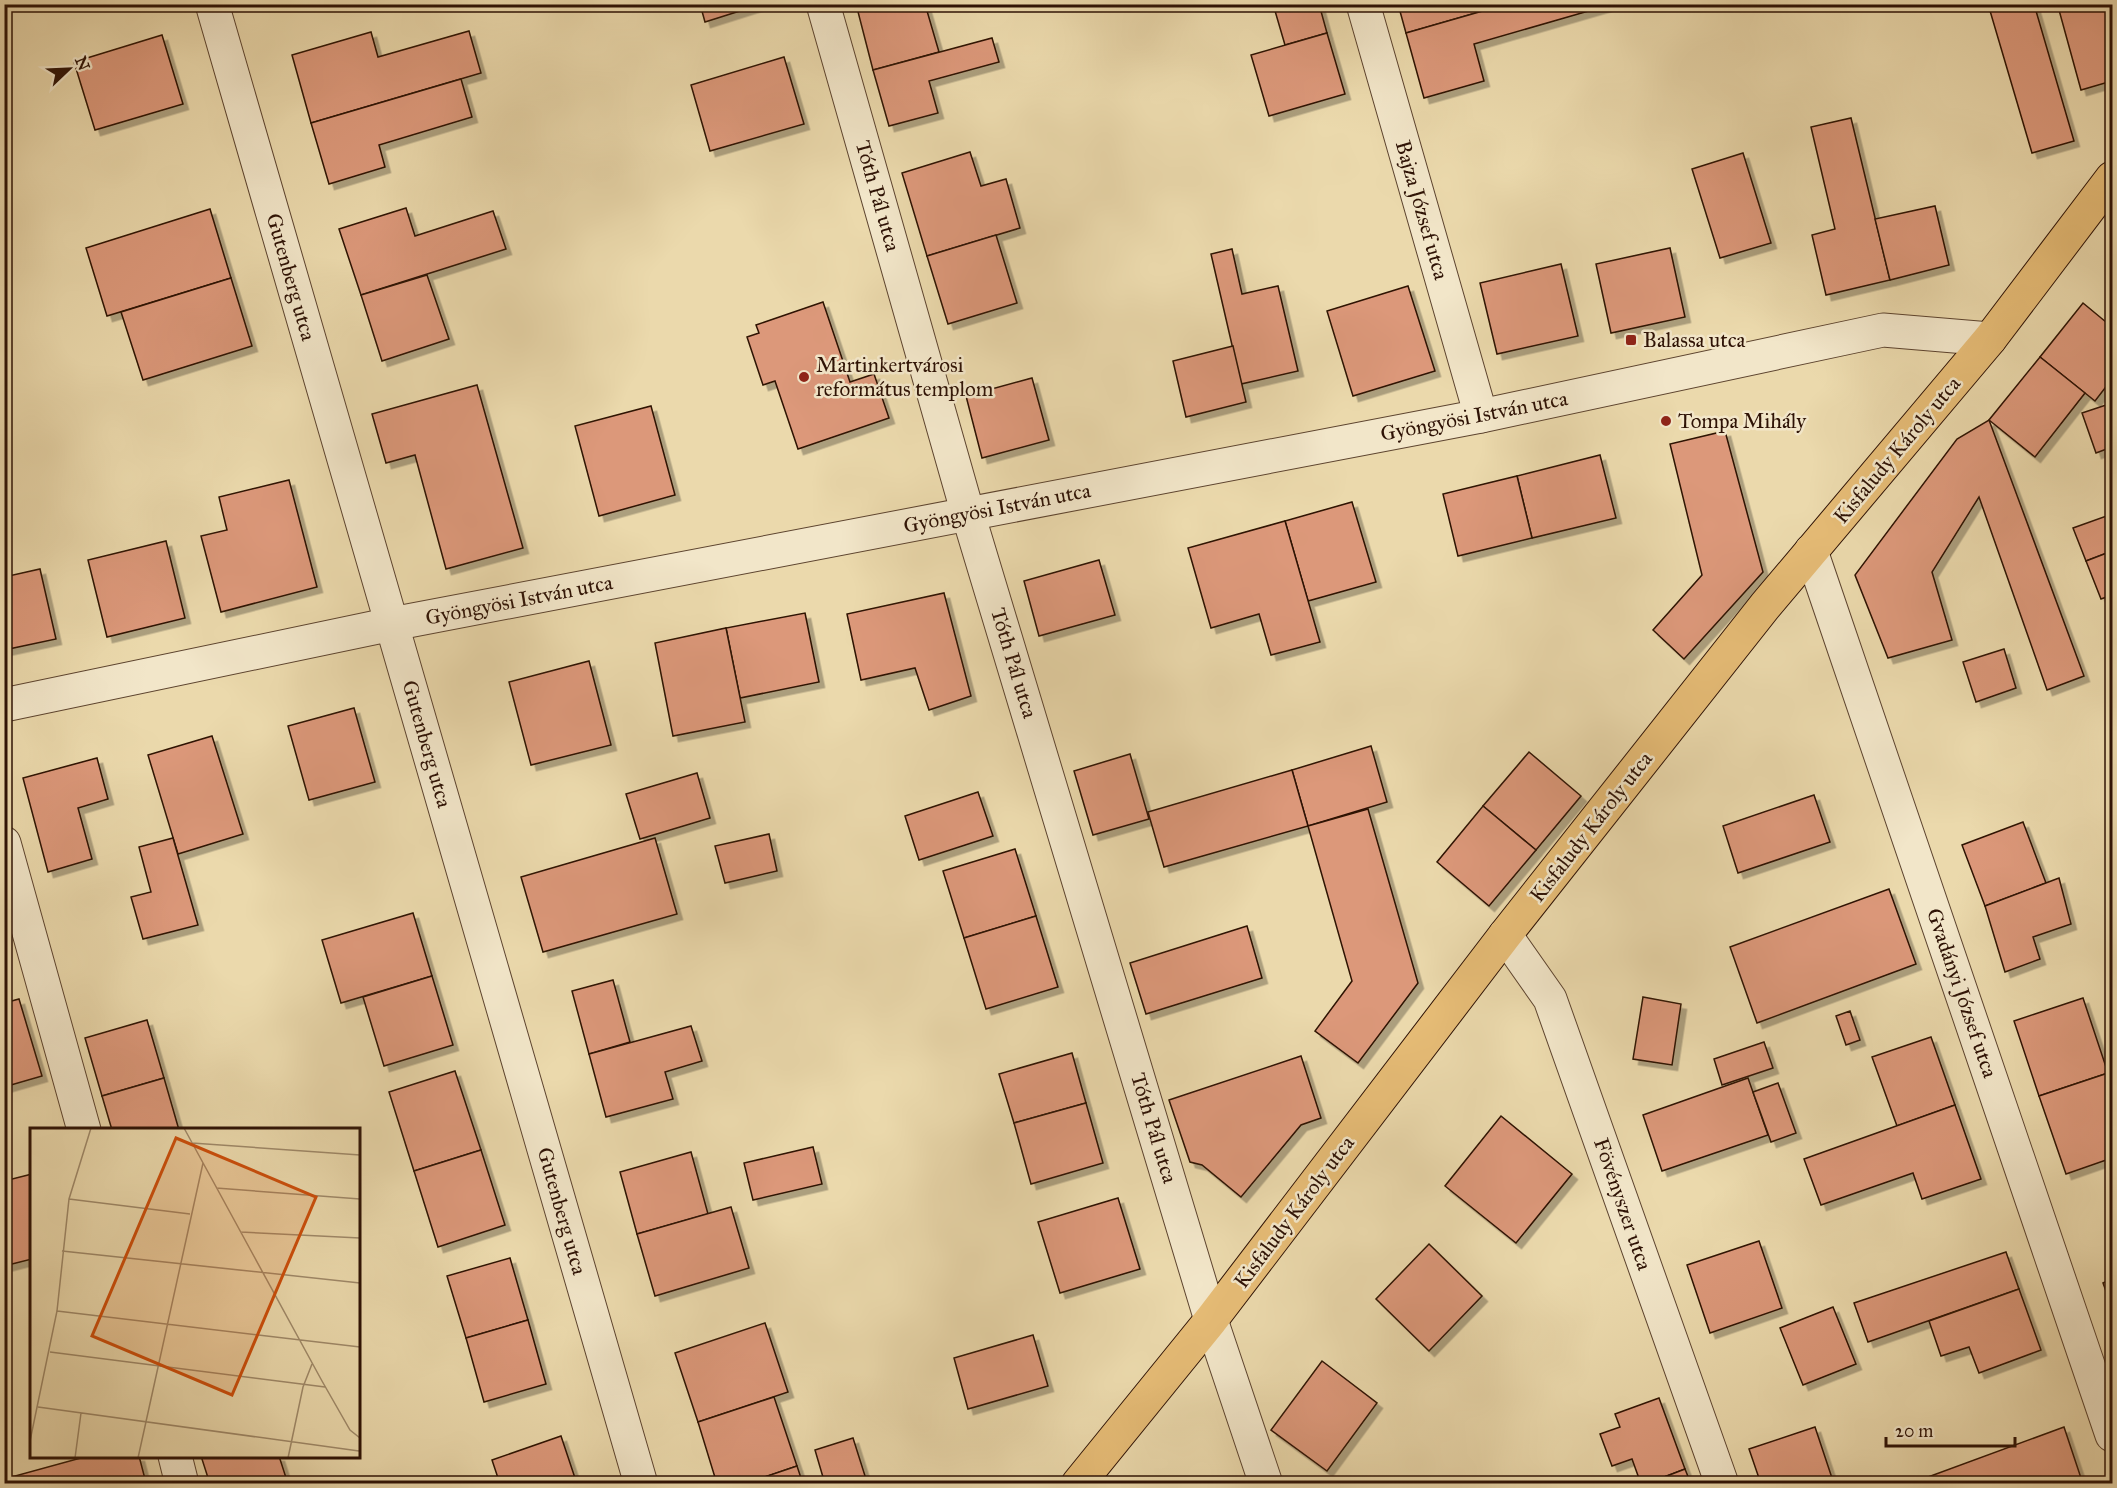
<svg xmlns="http://www.w3.org/2000/svg" width="2117" height="1488" viewBox="0 0 2117 1488" font-family="'IM FELL Great Primer',serif">
<style>
.building{fill:#dc987a;stroke:#2e1205;stroke-width:1.5;filter:url(#shadow)}
.lines{fill:none;stroke-linecap:round;stroke-linejoin:round}
.minor-casing{stroke:#5d442f;stroke-width:35}
.major-casing{stroke:#2e1205;stroke-width:35}
.minor{stroke:#f2e6c9;stroke-width:33}
.major{stroke:#e6bc76;stroke-width:33}
.poi-dot{fill:#8f2418;stroke:#f2e6c9;stroke-width:2}
.labels{text-anchor:middle;dominant-baseline:central;stroke-width:5;stroke-linejoin:round;paint-order:stroke}
.street-label{font-size:21px;fill:#2e1205;stroke:#f2e6c9}
.poi-label{font-size:21px;fill:#2e1205;stroke:#f2e6c9;text-anchor:start}
.inset-road{fill:none;stroke:#9f8969;stroke-width:1.5}
.view{fill:#cc4e0b;fill-opacity:0.15;stroke:#cc4e0b;stroke-width:3}
.inset-edge{fill:none;stroke:#2e1205;stroke-width:3}
</style>
<defs>
<filter id="shadow"><feDropShadow dx="5.5" dy="5.5" stdDeviation="0" flood-color="#0004"/></filter>
</defs>
<rect width="100%" height="100%" fill="#ebd9ac"/>
<filter id="stains"><feTurbulence type="fractalNoise" baseFrequency=".00333" numOctaves="4"/><feColorMatrix values="0 0 0 0 .2 0 0 0 0 .09 0 0 0 0 .02 0 0 0 .5 -.17"/></filter>
<radialGradient id="worn" r=".72"><stop offset=".6" stop-color="#630" stop-opacity="0"/><stop offset="1" stop-color="#630" stop-opacity=".3"/></radialGradient>
<g class="building">
<path d="M700 4H762L705 22Z"/>
<path d="M856 4H925L939 52 873 70Z"/>
<path d="M1273 4H1319L1327 33 1285 45Z"/>
<path d="M1398 4H1507L1406 33Z"/>
<path d="M1507 4H1606V6L1474 44 1484 81 1424 98 1406 33Z"/>
<path d="M1988 4H2034L2074 141 2032 153Z"/>
<path d="M2080 4H2108L2112 19V81L2081 90 2059 10Z"/>
<path d="M469 31 481 73 311 123 292 55 371 32 378 57Z"/>
<path d="M1327 33 1345 94 1269 116 1251 55Z"/>
<path d="M162 35 183 104 95 130 74 62Z"/>
<path d="M992 38 999 62 929 81 938 113 889 126 873 70Z"/>
<path d="M784 57 804 124 710 151 691 85Z"/>
<path d="M461 79 472 117 379 145 385 167 329 184 311 123Z"/>
<path d="M1851 118 1890 280 1826 295 1812 235 1835 229 1811 127Z"/>
<path d="M970 152 981 186 1006 179 1020 228 927 256 902 173Z"/>
<path d="M1743 153 1771 243 1720 258 1692 169Z"/>
<path d="M1935 206 1949 265 1890 280 1875 219Z"/>
<path d="M406 208 415 236 493 211 506 249 361 295 339 229Z"/>
<path d="M210 209 231 278 107 316 86 248Z"/>
<path d="M996 235 1017 303 948 324 927 256Z"/>
<path d="M1670 248 1685 317 1611 333 1596 264Z"/>
<path d="M1232 249 1242 294 1278 286 1298 371 1241 384 1211 254Z"/>
<path d="M1561 264 1578 336 1497 354 1480 283Z"/>
<path d="M427 275 449 339 382 361 361 295Z"/>
<path d="M231 278 252 346 143 380 121 312Z"/>
<path d="M1408 286 1435 371 1353 396 1327 311Z"/>
<path d="M823 302 850 382 874 374 889 418 798 449 775 381 763 385 747 337 759 333 756 325Z"/>
<path d="M2083 303 2112 327V379L2095 401 2040 357Z"/>
<path d="M1233 346 1246 402 1186 417 1173 361Z"/>
<path d="M2040 357 2085 393 2035 457 1989 420Z"/>
<path d="M1032 378 1049 440 982 458 966 396Z"/>
<path d="M477 385 523 548 446 569 415 455 386 463 372 414Z"/>
<path d="M2112 403V447L2096 453 2082 413Z"/>
<path d="M651 406 675 495 599 516 575 426Z"/>
<path d="M1989 420 2084 676 2047 690 1979 497 1932 572 1952 640 1888 658 1855 575 1957 439Z"/>
<path d="M1725 431 1763 572 1684 659 1653 630 1702 575 1670 444Z"/>
<path d="M1600 455 1616 518 1532 538 1517 476Z"/>
<path d="M1517 476 1532 538 1458 556 1443 494Z"/>
<path d="M289 480 317 587 221 612 201 536 227 530 219 497Z"/>
<path d="M1352 502 1376 582 1308 601 1285 521Z"/>
<path d="M2112 514V551L2086 561 2073 528Z"/>
<path d="M1285 521 1320 642 1271 655 1259 614 1211 628 1188 548Z"/>
<path d="M166 541 185 618 107 637 88 560Z"/>
<path d="M2112 551V595L2101 599 2086 561Z"/>
<path d="M1099 560 1115 615 1039 636 1024 581Z"/>
<path d="M40 569 56 639 4 650V577Z"/>
<path d="M944 593 971 696 929 710 915 668 861 680 847 614Z"/>
<path d="M805 613 819 682 740 698 726 628Z"/>
<path d="M726 628 745 722 673 736 655 643Z"/>
<path d="M2004 649 2016 688 1976 702 1963 662Z"/>
<path d="M589 661 611 745 531 765 509 682Z"/>
<path d="M354 708 375 782 309 800 288 726Z"/>
<path d="M212 736 243 834 178 854 148 755Z"/>
<path d="M1371 746 1387 802 1308 826 1292 770Z"/>
<path d="M1529 752 1581 796 1536 850 1483 806Z"/>
<path d="M1130 754 1149 819 1093 835 1074 771Z"/>
<path d="M97 758 108 799 78 808 92 859 48 872 23 778Z"/>
<path d="M1292 770 1308 826 1164 867 1148 812Z"/>
<path d="M697 773 710 818 640 839 626 794Z"/>
<path d="M978 792 993 836 919 860 905 816Z"/>
<path d="M1814 795 1830 842 1738 873 1723 826Z"/>
<path d="M1483 806 1536 850 1489 906 1437 862Z"/>
<path d="M1368 809 1418 983 1358 1063 1315 1031 1352 981 1308 826Z"/>
<path d="M2023 822 2046 883 1985 906 1962 845Z"/>
<path d="M769 834 777 871 725 883 715 846Z"/>
<path d="M173 838 198 925 143 939 131 897 151 892 139 847Z"/>
<path d="M655 838 677 914 543 952 521 877Z"/>
<path d="M1015 849 1036 916 964 938 943 871Z"/>
<path d="M2059 878 2071 924 2033 937 2040 959 2005 972 1985 906Z"/>
<path d="M1889 889 1916 964 1757 1023 1730 947Z"/>
<path d="M413 913 432 976 341 1003 322 940Z"/>
<path d="M1036 916 1058 987 986 1009 964 938Z"/>
<path d="M1247 926 1262 978 1146 1014 1130 963Z"/>
<path d="M432 976 453 1045 384 1066 363 997Z"/>
<path d="M613 980 630 1042 589 1054 572 991Z"/>
<path d="M1643 997 1681 1004 1672 1065 1633 1059Z"/>
<path d="M2083 998 2108 1073 2039 1096 2014 1021Z"/>
<path d="M19 999 42 1076 4 1087V1003Z"/>
<path d="M1850 1011 1860 1040 1846 1045 1836 1016Z"/>
<path d="M147 1020 164 1078 102 1096 85 1038Z"/>
<path d="M691 1026 702 1061 665 1072 673 1099 606 1117 589 1054Z"/>
<path d="M1931 1037 1955 1105 1897 1126 1872 1057Z"/>
<path d="M1764 1042 1773 1068 1722 1085 1714 1059Z"/>
<path d="M1072 1053 1086 1103 1014 1123 999 1074Z"/>
<path d="M1301 1056 1321 1118 1301 1125 1241 1197 1202 1165 1190 1162 1169 1100Z"/>
<path d="M455 1071 481 1150 414 1171 389 1092Z"/>
<path d="M2108 1073 2112 1085V1158L2066 1174 2039 1096Z"/>
<path d="M164 1078 179 1130H112L102 1096Z"/>
<path d="M1748 1078 1768 1135 1662 1171 1643 1115Z"/>
<path d="M1778 1083 1796 1133 1771 1142 1753 1092Z"/>
<path d="M1086 1103 1103 1163 1031 1184 1014 1123Z"/>
<path d="M1955 1105 1981 1179 1922 1199 1913 1173 1821 1205 1804 1159Z"/>
<path d="M1501 1116 1572 1174 1516 1243 1445 1186Z"/>
<path d="M813 1147 822 1184 753 1200 744 1163Z"/>
<path d="M481 1150 505 1225 438 1247 414 1171Z"/>
<path d="M691 1152 708 1214 637 1234 620 1172Z"/>
<path d="M32 1174V1259L4 1266V1181Z"/>
<path d="M1118 1198 1140 1269 1060 1293 1038 1222Z"/>
<path d="M731 1207 749 1268 655 1296 637 1234Z"/>
<path d="M1759 1241 1782 1308 1710 1333 1687 1265Z"/>
<path d="M1429 1244 1482 1296 1429 1351 1376 1299Z"/>
<path d="M2006 1252 2019 1289 1868 1342 1854 1303Z"/>
<path d="M510 1258 528 1320 466 1338 447 1276Z"/>
<path d="M2112 1279V1308L2103 1283Z"/>
<path d="M2019 1289 2041 1350 1979 1373 1969 1347 1941 1356 1929 1321Z"/>
<path d="M1833 1307 1856 1364 1803 1385 1780 1328Z"/>
<path d="M528 1320 546 1384 484 1402 466 1338Z"/>
<path d="M765 1323 788 1392 698 1422 675 1353Z"/>
<path d="M1033 1335 1048 1386 968 1409 954 1358Z"/>
<path d="M1322 1361 1377 1403 1327 1471 1271 1430Z"/>
<path d="M774 1397 797 1466 744 1484H717L698 1422Z"/>
<path d="M1659 1398 1685 1469 1646 1484H1641L1632 1459 1612 1466 1600 1434 1620 1427 1615 1414Z"/>
<path d="M1815 1427 1834 1484H1761L1749 1449Z"/>
<path d="M2064 1427 2081 1478 2066 1484H1909Z"/>
<path d="M561 1436 577 1484H500L492 1460Z"/>
<path d="M853 1438 866 1479 852 1484H825L815 1450Z"/>
<path d="M139 1456 145 1479 126 1484H4V1479L88 1456Z"/>
<path d="M201 1456H279L288 1484H210Z"/>
<path d="M797 1466 803 1484H744Z"/>
<path d="M1685 1469 1691 1484H1646Z"/>
</g>
<g class="lines">
<defs>
<g id="minor">
<path d="M212 4 641 1484"/>
<path d="M823 4 968 514 1211 1320 1266 1484"/>
<path d="M1363 4 1481 416"/>
<path d="M1811 551 2112 1435"/>
<path d="M4 705 392 624 1481 416 1883 330 1990 339"/>
<path d="M4 843 84 1130"/>
<path d="M1505 935 1550 999 1722 1484"/>
<path d="M175 1456 182 1484"/>
</g>
<path id="major" d="M1078 1484 1211 1320 1505 935 1765 606 1990 339 2112 178"/>
</defs>
<use href="#minor" class="minor-casing"/>
<use href="#major" class="major-casing"/>
<use href="#minor" class="minor"/>
<use href="#major" class="major"/>
</g>
<g class="poi-dot">
<rect x="1625" y="334" width="12" height="12" rx="3"/>
<circle cx="804" cy="377" r="6"/>
<circle cx="1666" cy="421" r="6"/>
</g>
<g class="labels">
<g class="street-label">
<text transform="translate(878 196) rotate(74)">Tóth Pál utca</text>
<text transform="translate(1422 210) rotate(74)">Bajza József utca</text>
<text transform="translate(291 277) rotate(74)">Gutenberg utca</text>
<text transform="translate(1474 416) rotate(-11)">Gyöngyösi István utca</text>
<text transform="translate(1897 450) rotate(-50)">Kisfaludy Károly utca</text>
<text transform="translate(997 508) rotate(-11)">Gyöngyösi István utca</text>
<text transform="translate(519 600) rotate(-11)">Gyöngyösi István utca</text>
<text transform="translate(1014 663) rotate(73)">Tóth Pál utca</text>
<text transform="translate(427 744) rotate(74)">Gutenberg utca</text>
<text transform="translate(1591 827) rotate(-52)">Kisfaludy Károly utca</text>
<text transform="translate(1962 993) rotate(71)">Gvadányi József utca</text>
<text transform="translate(1154 1128) rotate(73)">Tóth Pál utca</text>
<text transform="translate(1623 1204) rotate(71)">Fövényszer utca</text>
<text transform="translate(562 1211) rotate(74)">Gutenberg utca</text>
<text transform="translate(1294 1212) rotate(-53)">Kisfaludy Károly utca</text>
</g>
<g class="poi-label">
<text x="1643" y="340">Balassa utca</text>
<text x="816" y="365">Martinkertvárosi<tspan x="816" dy="24">református templom</tspan></text>
<text x="1678" y="421">Tompa Mihály</text>
</g>
</g>
<g transform="translate(30 1128)">
<rect width="330" height="330" fill="#ebd9ac"/>
<path class="inset-road" d="M154 0 292 253 320 302 330 310M162 15 330 27M186 60 330 71M39 71 160 86M210 104 330 110M32 123 330 155M27 183 330 219M20 224 295 259M8 279 329 323M0 313 27 183 39 71 61 0M45 330 51 285M108 330 173 35M258 330 273 259 282 236"/>
<path class="view" d="M146 10 286 69 202 267 62 208Z"/>
<rect width="330" height="330" class="inset-edge"/>
</g>
<rect width="2117" height="1488" fill="none" stroke="#ebd9ac" stroke-width="24"/>
<rect x="6" y="6" width="2105" height="1476" fill="none" stroke="#2e1205" stroke-width="3"/>
<rect x="12" y="12" width="2093" height="1464" fill="none" stroke="#2e1205" stroke-width="1.5"/>
<g transform="translate(69 69) rotate(67)" stroke="#f2e6c9" stroke-width="4.5" paint-order="stroke">
<path d="M0-4.5L10 22L0 15L-10 22Z" fill="#2e1205"/>
<text y="-9" font-size="16" font-weight="bold" text-anchor="middle" fill="#2e1205">N</text>
</g>
<path d="M1886 1437v9h129v-9" fill="none" stroke="#2e1205" stroke-width="3"/>
<text x="1895" y="1437" font-size="18" fill="#2e1205" stroke="#f2e6c9" stroke-width="4.5" paint-order="stroke">20 m</text>
<rect width="100%" height="100%" filter="url(#stains)"/>
<rect width="100%" height="100%" fill="url(#worn)"/>
</svg>
